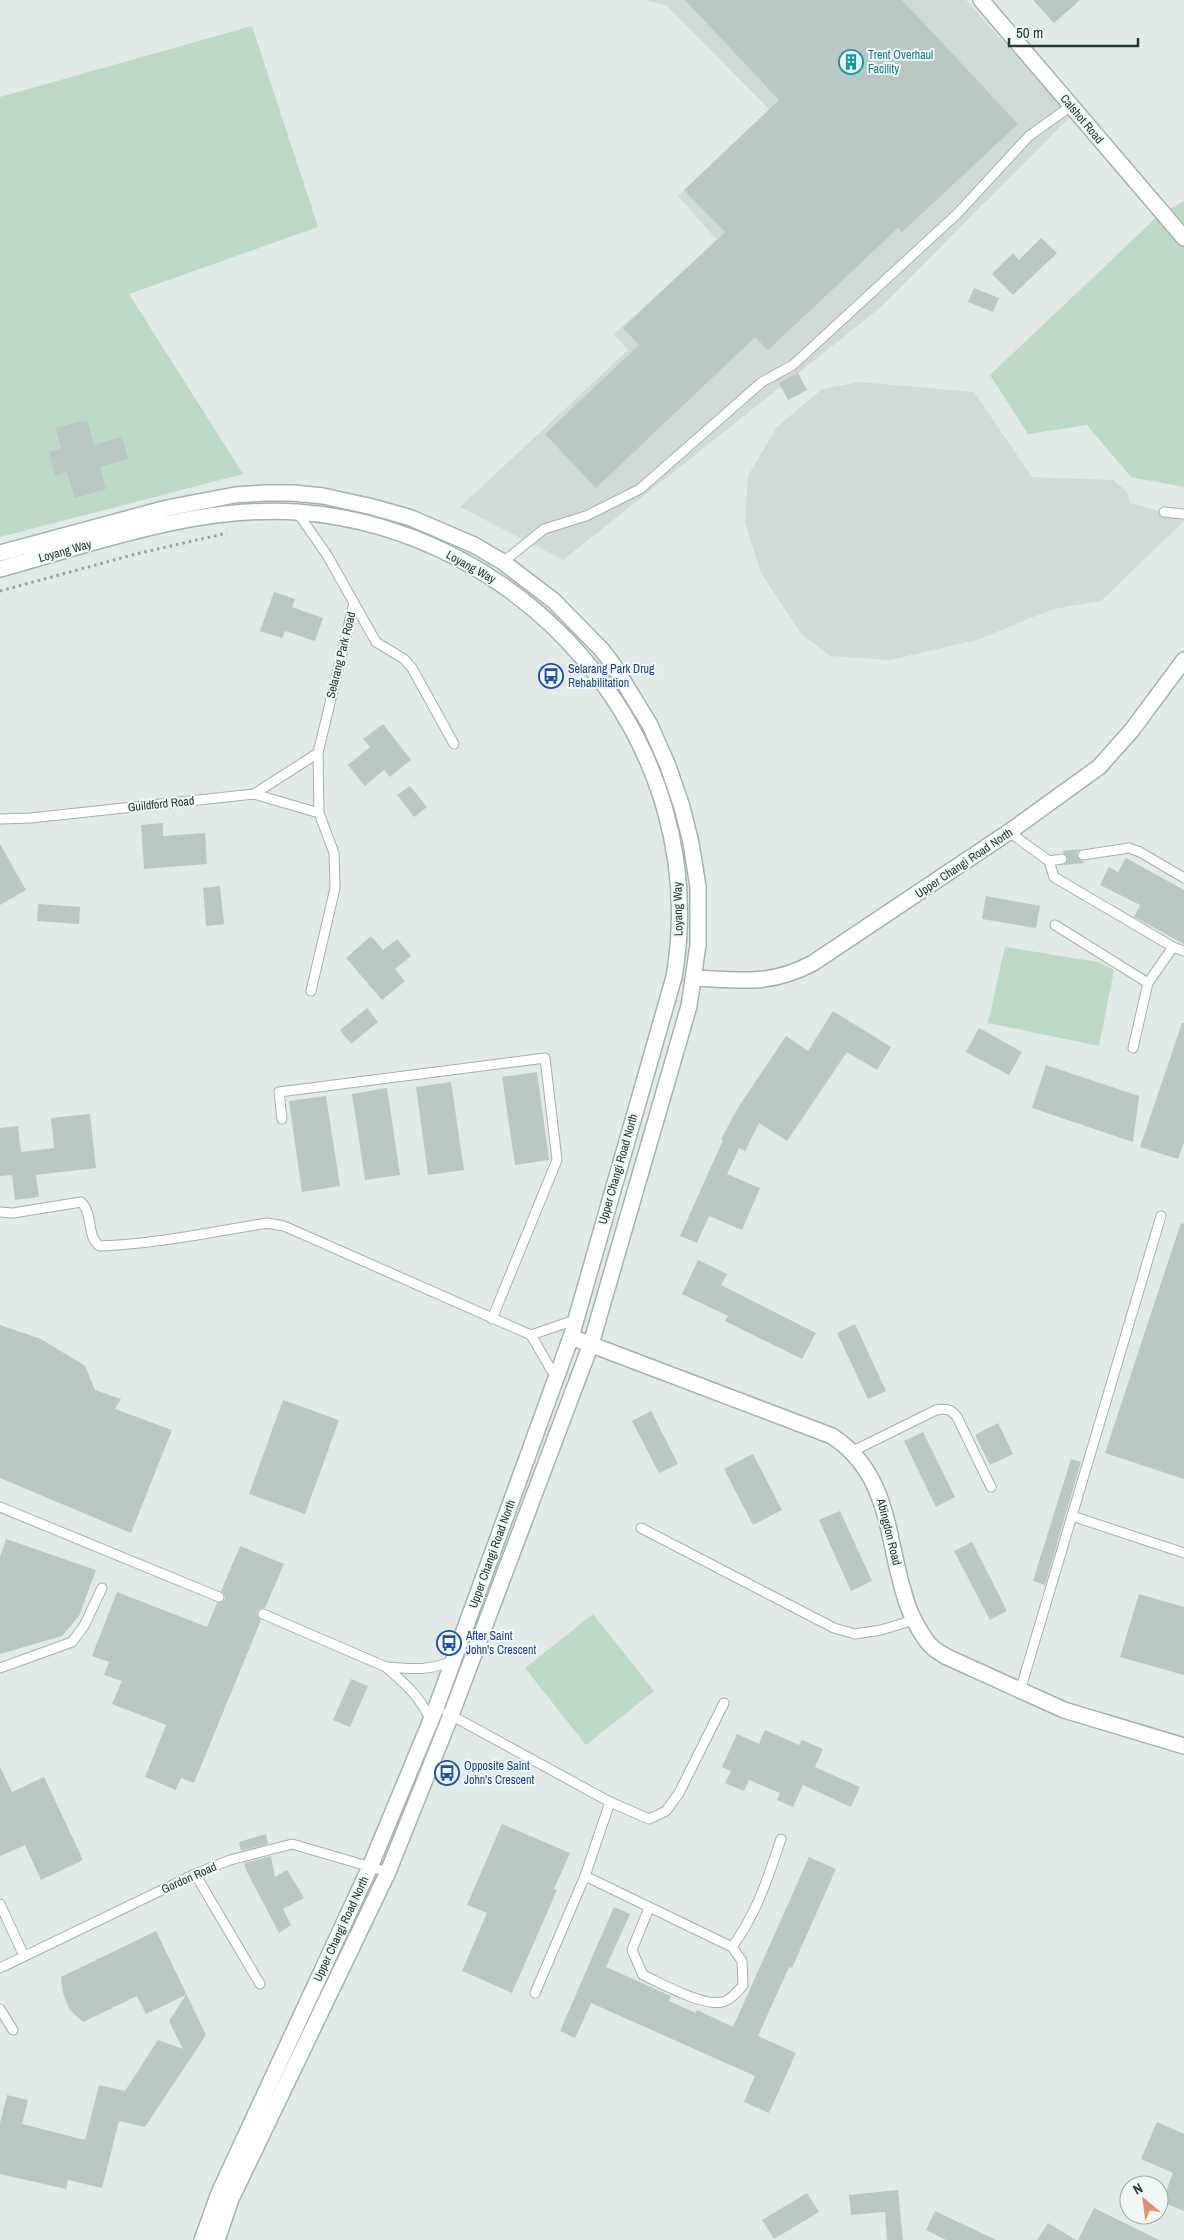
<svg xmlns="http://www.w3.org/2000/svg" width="1184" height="2240" viewBox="0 0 1184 2240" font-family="'Archivo Narrow',sans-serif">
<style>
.built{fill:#d0dad6}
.green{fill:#bdd9c7}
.building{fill:#bac7c3}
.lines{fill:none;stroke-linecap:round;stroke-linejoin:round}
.lane-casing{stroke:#a5b1ae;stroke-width:11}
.street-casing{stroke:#a5b1ae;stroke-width:18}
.secondary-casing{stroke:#a2b4b0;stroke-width:18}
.path{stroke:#86aaa2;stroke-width:3;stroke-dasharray:2.5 4;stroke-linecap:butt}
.lane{stroke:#fff;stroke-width:9}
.street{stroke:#fff;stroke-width:15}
.secondary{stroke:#fff;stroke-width:15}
.labels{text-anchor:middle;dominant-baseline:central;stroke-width:4;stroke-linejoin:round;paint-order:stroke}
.culture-label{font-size:12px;fill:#0d838f;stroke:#f1f7f5;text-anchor:start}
.street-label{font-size:12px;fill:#243935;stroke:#f1f7f5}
.transit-label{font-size:12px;fill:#164399;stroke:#f1f7f5;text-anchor:start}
</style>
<rect width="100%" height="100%" fill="#e1eae7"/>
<g class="built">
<path d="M646 0H966L1070 117 881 307 563 560 460 507 628 350 614 334 717 240 678 196 772 112 667 6Z"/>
<path d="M859 382 974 392 1032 477 1113 480 1126 491 1130 503 1184 518V521L1101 601 1053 609 977 640 889 660 831 656 802 635 761 573 745 523 748 476 777 427 822 389Z"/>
</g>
<g class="green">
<path d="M252 26 318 227 129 294 243 474 0 537V97Z"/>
<path d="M1184 201V487L1131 477 1087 425 1028 434 990 375 1159 215Z"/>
<path d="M1005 947 1098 962 1114 970 1099 1046 988 1023Z"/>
<path d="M593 1614 654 1691 586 1745 525 1668Z"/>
</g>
<g class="building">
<path d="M685 0H902L1018 124 902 232 898 228 768 350 755 337 596 488 545 434 639 345 623 328 725 232 684 190 779 100Z"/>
<path d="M1033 0H1080L1054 23Z"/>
<path d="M1041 238 1057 253 1013 295 992 274 1013 253 1019 260Z"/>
<path d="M974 288 999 298 993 312 968 302Z"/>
<path d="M798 373 807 390 788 400 779 383Z"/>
<path d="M87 420 94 445 122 437 128 459 100 467 106 489 75 498 67 472 55 476 49 452 61 449 56 428Z"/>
<path d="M274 592 295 599 292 607 323 618 315 641 285 631 282 638 260 631Z"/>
<path d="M383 724 411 760 390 777 384 770 365 786 348 765 370 747 363 739Z"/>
<path d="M410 786 427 807 414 817 397 795Z"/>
<path d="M163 823V836L205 833 207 864 144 869 141 825Z"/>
<path d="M0 844 26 890 0 905Z"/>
<path d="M1081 849 1077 852V856L1084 863 1064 865 1068 859 1062 851Z"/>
<path d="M1126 858 1184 890V944L1134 917 1140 905 1100 885 1109 867 1118 872Z"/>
<path d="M220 886 224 924 206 926 203 888Z"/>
<path d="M986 896 1040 906 1036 928 982 919Z"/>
<path d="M38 904 80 907 79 924 37 921Z"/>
<path d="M371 936 383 950 397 939 411 956 395 969 405 981 382 1000 346 958Z"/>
<path d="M367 1008 378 1022 351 1044 340 1030Z"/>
<path d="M833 1011 891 1047 877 1070 847 1052 787 1141 759 1123 745 1151 739 1148 727 1174 760 1188 742 1230 709 1216 697 1243 680 1236 723 1140 721 1139 739 1106 786 1036 808 1051Z"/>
<path d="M1182 1023H1184V1142L1178 1159 1140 1147Z"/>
<path d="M979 1028 1022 1052 1009 1075 966 1052Z"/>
<path d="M1046 1065 1139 1096 1133 1142 1032 1108Z"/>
<path d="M537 1072 549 1160 515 1165 502 1077Z"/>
<path d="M451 1082 464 1170 428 1175 416 1087Z"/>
<path d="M387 1088 400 1175 365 1180 352 1094Z"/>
<path d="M326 1096 340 1186 302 1192 289 1101Z"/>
<path d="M90 1114 96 1168 36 1175 39 1197 15 1200 12 1175 0 1176V1128L18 1126 21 1152 54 1148 51 1118Z"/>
<path d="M1181 1223 1184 1224V1479L1105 1453Z"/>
<path d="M698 1260 727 1274 721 1285 816 1333 802 1359 725 1321 728 1316 682 1294Z"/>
<path d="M855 1324 886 1391 868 1399 837 1333Z"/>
<path d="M0 1325 41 1339 85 1366 95 1390 121 1399 115 1409 172 1430 131 1533 0 1478Z"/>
<path d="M283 1400 339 1420 305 1514 249 1494Z"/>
<path d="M651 1411 678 1464 659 1473 632 1421Z"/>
<path d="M998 1423 1013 1454 990 1465 975 1435Z"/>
<path d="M923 1432 955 1497 936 1507 904 1441Z"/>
<path d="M753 1454 782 1510 753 1525 724 1469Z"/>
<path d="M1071 1459 1081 1462 1045 1585 1033 1581Z"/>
<path d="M840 1511 872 1581 851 1591 819 1520Z"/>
<path d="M6 1539 96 1570 79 1616 62 1636 0 1654V1557Z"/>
<path d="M972 1542 1007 1611 990 1620 954 1551Z"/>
<path d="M240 1546 284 1564 265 1608 260 1609 257 1612 258 1617 261 1620 194 1783 181 1778 176 1790 145 1777 166 1725 112 1704 122 1681 104 1675 109 1662 92 1656 117 1592 207 1627 217 1603 225 1600V1596L221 1591Z"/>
<path d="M1139 1594 1184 1607V1675L1120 1657Z"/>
<path d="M351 1679 368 1686 350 1727 333 1720Z"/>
<path d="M765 1730 799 1745 802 1740 823 1749 815 1767 860 1787 851 1807 803 1785 793 1807 777 1800 780 1793 749 1780 744 1791 725 1783 731 1771 722 1767 737 1734 759 1744Z"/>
<path d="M0 1767 12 1792 44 1777 83 1860 41 1880 25 1845 0 1856Z"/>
<path d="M502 1824 570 1853 554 1889 557 1890 512 1993 462 1971 487 1913 467 1905Z"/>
<path d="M266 1834 268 1844 241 1851 239 1842Z"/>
<path d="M271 1856 275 1877 287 1870 304 1898 283 1909 291 1925 279 1933 246 1870 244 1863Z"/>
<path d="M809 1857 836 1869 792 1968 789 1967 758 2036 796 2053 769 2113 744 2102 755 2076 591 2003 575 2038 560 2031 614 1907 630 1914 606 1967 671 1996 669 2001 696 2013 697 2010 733 2027Z"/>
<path d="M156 1931 206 2035 145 2127 119 2121 102 2188 68 2180 66 2189 0 2174V2123L7 2095 28 2100 22 2124 85 2140 99 2085 125 2091 158 2040 183 2049 169 2021 186 1995 146 2014 137 1996 83 2022 69 2009 63 1993 61 1977Z"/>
<path d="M1157 2122 1184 2134V2211L1162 2202 1173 2173 1141 2159Z"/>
<path d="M898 2190 903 2240H887L885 2212 851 2215 849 2195Z"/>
<path d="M807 2193 819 2212 774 2239 762 2220Z"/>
<path d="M1094 2208 1159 2240H1078Z"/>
<path d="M935 2211 996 2240H946L926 2230Z"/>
<path d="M1048 2223 1076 2240H1037Z"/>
</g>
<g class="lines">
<defs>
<g id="lane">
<path d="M297 512 327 555 376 642 404 659 412 668 454 744"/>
<path d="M1164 512 1184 514"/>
<path d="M503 562 544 529 586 516 640 489 762 382 793 365 958 213 1029 136 1071 106"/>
<path d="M254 794 318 753"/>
<path d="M0 819 31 818 254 794 319 813"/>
<path d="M1009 832 1049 861"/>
<path d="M1083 855 1129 848 1140 852 1184 878"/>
<path d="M1062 859 1049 861 1054 877 1173 947 1184 951"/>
<path d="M1055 925 1148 983"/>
<path d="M311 991 335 888 334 853 319 813 318 753 354 603"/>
<path d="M1133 1048 1148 983 1173 947"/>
<path d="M282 1119 279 1092 545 1058 557 1160 492 1319"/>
<path d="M0 1212 13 1213 81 1202C94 1214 86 1238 100 1246 156 1244 212 1232 267 1223L284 1226 531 1335 556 1378"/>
<path d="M531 1335 575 1320"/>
<path d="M853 1451 936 1410C946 1408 951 1409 957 1417L991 1487"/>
<path d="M0 1507 219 1597"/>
<path d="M1072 1516 1184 1553"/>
<path d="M641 1528 834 1628 855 1634 881 1630 914 1620"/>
<path d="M263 1614 386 1667"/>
<path d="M0 1668 72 1642 84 1626 102 1588"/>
<path d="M1020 1691 1161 1216"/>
<path d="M447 1713 610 1802 649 1819 666 1811 679 1793 724 1703"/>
<path d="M431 1721C419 1695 406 1685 386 1667 412 1669 428 1671 453 1661"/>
<path d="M195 1874 260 1984"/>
<path d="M585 1876 732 1947 742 1961 743 1985C738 1991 730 2001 722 2002 701 2006 663 1984 643 1975L632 1950 649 1908"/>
<path d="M0 1904 24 1956"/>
<path d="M732 1947C758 1911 767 1880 781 1839"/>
<path d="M0 1968 195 1874 230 1860 292 1844 388 1872"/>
<path d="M535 1993 585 1876 610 1802"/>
<path d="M0 2009 13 2030"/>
</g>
<g id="street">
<path d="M981 0 1184 238"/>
<path d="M695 978C741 980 770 986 813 963L1009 832 1099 767 1132 730 1184 660"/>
<path d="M571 1337 832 1436C896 1478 885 1551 911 1614 916 1624 923 1638 931 1646 936 1651 942 1654 947 1657L1064 1710 1184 1746"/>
</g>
<g id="secondary">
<path d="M0 553 167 508 235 495 265 493H293L323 496 373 507 411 518 474 545 503 562 554 601 602 650 614 666 650 725 668 766 682 807 691 843 698 887V945L689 1006 591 1344 451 1715 388 1872 231 2199 217 2240"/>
<path d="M0 569C94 543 198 505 297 512 529 529 714 744 674 977L571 1337 436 1708 370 1867 219 2193 202 2240"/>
</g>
</defs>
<use href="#lane" class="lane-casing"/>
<use href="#street" class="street-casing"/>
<use href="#secondary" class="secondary-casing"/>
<path class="path" d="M0 591 136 554 227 533"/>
<use href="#lane" class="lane"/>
<use href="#street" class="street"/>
<use href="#secondary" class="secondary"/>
</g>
<defs>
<symbol id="building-ring" viewBox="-11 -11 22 22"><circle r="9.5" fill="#f1f7f5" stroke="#0f9aa8" stroke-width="1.5"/><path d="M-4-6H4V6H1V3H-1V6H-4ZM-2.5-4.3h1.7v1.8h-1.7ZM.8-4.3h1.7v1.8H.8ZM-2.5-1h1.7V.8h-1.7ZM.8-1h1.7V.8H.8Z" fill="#0f9aa8"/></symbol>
<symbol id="bus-ring" viewBox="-11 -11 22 22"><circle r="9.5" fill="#f1f7f5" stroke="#1a4fb4" stroke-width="1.5"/><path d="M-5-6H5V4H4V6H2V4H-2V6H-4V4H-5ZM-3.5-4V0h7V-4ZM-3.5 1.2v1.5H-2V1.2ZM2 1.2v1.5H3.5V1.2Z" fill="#1a4fb4"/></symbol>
</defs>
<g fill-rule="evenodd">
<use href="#building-ring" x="837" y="48" width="28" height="28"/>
<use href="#bus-ring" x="537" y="662" width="28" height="28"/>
<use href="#bus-ring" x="435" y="1629" width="28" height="28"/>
<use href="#bus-ring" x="433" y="1759" width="28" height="28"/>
</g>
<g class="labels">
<g class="culture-label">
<text x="868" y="55">Trent Overhaul<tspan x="868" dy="14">Facility</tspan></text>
</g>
<g class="street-label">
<text transform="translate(1082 119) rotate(50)">Calshot Road</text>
<text transform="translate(65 551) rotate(-16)">Loyang Way</text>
<text transform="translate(471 567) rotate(29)">Loyang Way</text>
<text transform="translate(341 655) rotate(-76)">Selarang Park Road</text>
<text transform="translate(161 804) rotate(-6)">Guildford Road</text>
<text transform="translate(964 863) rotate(-34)">Upper Changi Road North</text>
<text transform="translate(678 909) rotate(-91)">Loyang Way</text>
<text transform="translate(618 1169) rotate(-74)">Upper Changi Road North</text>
<text transform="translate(889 1532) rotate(76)">Abingdon Road</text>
<text transform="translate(492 1554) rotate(-70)">Upper Changi Road North</text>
<text transform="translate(189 1878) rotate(-24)">Gordon Road</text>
<text transform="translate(341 1929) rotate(-65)">Upper Changi Road North</text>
</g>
<g class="transit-label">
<text x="568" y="669">Selarang Park Drug<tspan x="568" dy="14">Rehabilitation</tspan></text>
<text x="466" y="1636">After Saint<tspan x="466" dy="14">John's Crescent</tspan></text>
<text x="464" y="1766">Opposite Saint<tspan x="464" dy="14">John's Crescent</tspan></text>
</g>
</g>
<g transform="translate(1144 2200) rotate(331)"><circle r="24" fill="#f1f7f5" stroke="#9faba8"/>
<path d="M0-4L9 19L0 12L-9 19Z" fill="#e19268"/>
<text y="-8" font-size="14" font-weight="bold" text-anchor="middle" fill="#243935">N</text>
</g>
<path d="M1009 38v8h129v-8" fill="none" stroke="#243935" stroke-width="2.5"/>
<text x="1016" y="38" font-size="15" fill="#243935" stroke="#f1f7f5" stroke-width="4" paint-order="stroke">50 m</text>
</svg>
